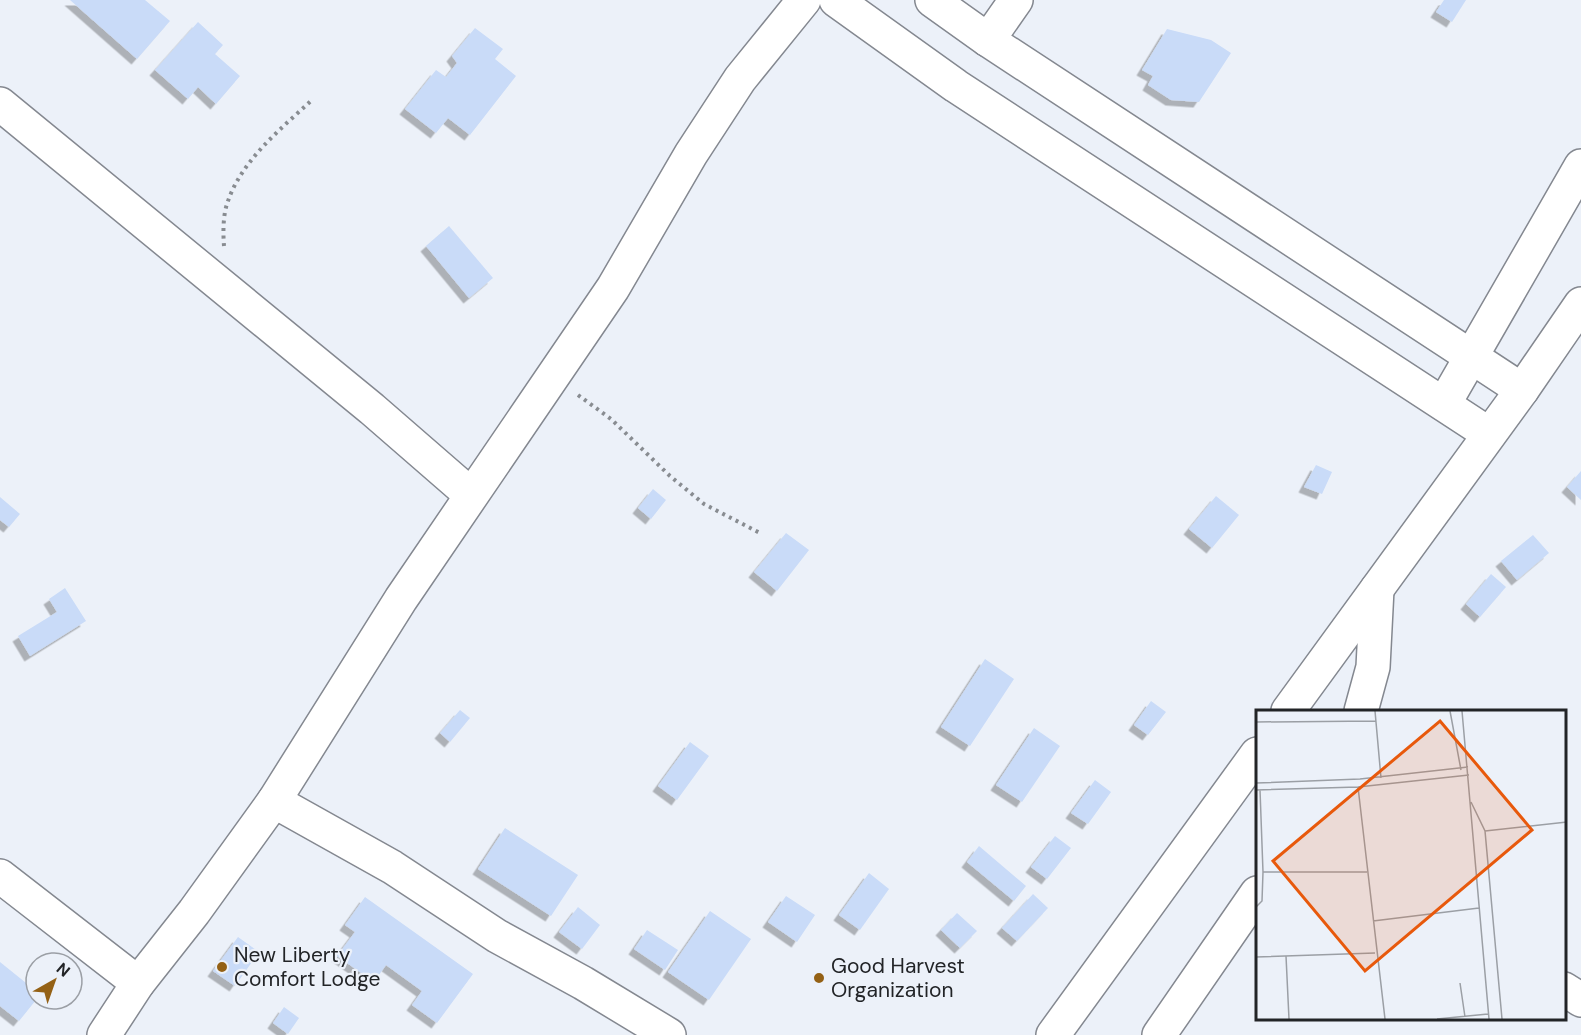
<svg xmlns="http://www.w3.org/2000/svg" width="1581" height="1035" viewBox="0 0 1581 1035" font-family="'DM Sans',sans-serif">
<style>
.building{fill:#c9dbf8;filter:url(#shadow)}
.lines{fill:none;stroke-linecap:round;stroke-linejoin:round}
.minor-casing{stroke:#848890;stroke-width:36}
.highway-casing{stroke:#848890;stroke-width:36}
.path{stroke:#888c91;stroke-width:4;stroke-dasharray:3 4.5;stroke-linecap:butt}
.minor{stroke:#fff;stroke-width:33}
.highway{stroke:#fff;stroke-width:33}
.poi-dot{fill:#946115;stroke:#ecf1f9;stroke-width:2}
.labels{text-anchor:middle;dominant-baseline:central;stroke-width:4.5;stroke-linejoin:round;paint-order:stroke}
.poi-label{font-size:21px;fill:#222427;stroke:#ecf1f9;text-anchor:start}
.inset-road{fill:none;stroke:#9b9fa5;stroke-width:1.5}
.view{fill:#e8590c;fill-opacity:0.15;stroke:#e8590c;stroke-width:3}
.inset-edge{fill:none;stroke:#222427;stroke-width:3}
</style>
<defs>
<filter id="shadow"><feDropShadow dx="-5.5" dy="5.5" stdDeviation="0" flood-color="#0004"/></filter>
</defs>
<rect width="100%" height="100%" fill="#ecf1f9"/>
<g class="building">
<path d="M70 0H145L170 21 137 59Z"/>
<path d="M1444 0H1466L1452 22 1436 12Z"/>
<path d="M198 22 223 45 215 54 240 76 216 104 198 87 188 99 155 70Z"/>
<path d="M475 28 503 49 495 59 516 76 470 135 448 118 436 133 405 109 436 70 446 77 457 63 452 56Z"/>
<path d="M1167 29 1211 40 1231 53 1199 102 1171 100 1148 85 1153 76 1142 70Z"/>
<path d="M449 226 493 278 469 298 426 246Z"/>
<path d="M1316 465 1332 472 1322 494 1304 487Z"/>
<path d="M1581 471V500L1567 487Z"/>
<path d="M653 489 666 500 651 519 638 508Z"/>
<path d="M1216 496 1239 515 1212 548 1189 529Z"/>
<path d="M0 497 20 514 9 527 0 520Z"/>
<path d="M786 533 809 550 777 591 754 572Z"/>
<path d="M1533 535 1549 553 1517 580 1501 561Z"/>
<path d="M1491 574 1506 587 1480 617 1466 604Z"/>
<path d="M65 588 86 621 30 656 18 636 57 612 49 599Z"/>
<path d="M985 659 1014 679 970 746 941 727Z"/>
<path d="M1151 701 1166 712 1148 735 1134 725Z"/>
<path d="M460 710 470 718 450 742 440 733Z"/>
<path d="M1034 728 1060 746 1022 802 996 785Z"/>
<path d="M690 742 709 756 677 800 658 786Z"/>
<path d="M1095 780 1111 792 1088 824 1071 813Z"/>
<path d="M505 828 578 875 551 916 478 869Z"/>
<path d="M1055 836 1071 848 1047 879 1031 867Z"/>
<path d="M979 846 1026 886 1014 901 967 862Z"/>
<path d="M869 873 889 889 860 930 839 915Z"/>
<path d="M1033 894 1048 908 1017 941 1002 928Z"/>
<path d="M786 896 815 915 797 942 768 922Z"/>
<path d="M365 897 473 974 437 1023 412 1005 422 991 386 965 374 982 337 956 355 932 345 925Z"/>
<path d="M578 907 600 925 582 949 559 932Z"/>
<path d="M710 911 751 939 709 1000 668 972Z"/>
<path d="M957 913 977 931 960 948 941 930Z"/>
<path d="M647 930 678 950 665 970 634 949Z"/>
<path d="M238 937 259 952 235 986 213 971Z"/>
<path d="M0 962 36 991V1000L19 1021 0 1006Z"/>
<path d="M284 1007 299 1018 288 1034 273 1023Z"/>
</g>
<g class="lines">
<defs>
<g id="minor">
<path d="M836 0 956 86 1489 434"/>
<path d="M932 0 988 40 1522 390"/>
<path d="M988 40 1016 0"/>
<path d="M0 104 372 409 471 495"/>
<path d="M1444 404 1581 166"/>
<path d="M1361 711 1373 667 1377 589"/>
<path d="M274 801 392 867 497 936 583 983 669 1035"/>
<path d="M0 876 138 983"/>
<path d="M1564 989 1581 1000"/>
<path d="M104 1035 138 983 194 912 274 801 401 599 613 288 691 154 740 79 804 0"/>
<path d="M1159 1035 1257 893"/>
</g>
<g id="highway">
<path d="M1288 711 1522 390 1581 304"/>
<path d="M1053 1035 1257 754"/>
</g>
</defs>
<use href="#minor" class="minor-casing"/>
<use href="#highway" class="highway-casing"/>
<g class="path">
<path d="M224 246C223 233 223 216 227 204 241 160 281 129 313 99"/>
<path d="M578 395 611 419 670 476 704 504 760 533"/>
</g>
<use href="#minor" class="minor"/>
<use href="#highway" class="highway"/>
</g>
<g class="poi-dot">
<circle cx="222" cy="967" r="6"/>
<circle cx="819" cy="978" r="6"/>
</g>
<g class="labels">
<g class="poi-label">
<text x="234" y="955">New Liberty<tspan x="234" dy="24">Comfort Lodge</tspan></text>
<text x="831" y="966">Good Harvest<tspan x="831" dy="24">Organization</tspan></text>
</g>
</g>
<g transform="translate(1256 710)">
<rect width="310" height="310" fill="#ecf1f9"/>
<path class="inset-road" d="M119 1 125 68M194 1 205 60M206 1 233 309M0 12 120 11M0 73 104 69 212 57M102 77 129 309M0 80 102 77 213 65M215 92 229 121 246 309M229 121 311 112M7 162H111M0 197 6 191 7 162 4 80M117 211 223 198M30 246 33 309M0 247 119 243M204 273 209 307M181 309 232 304"/>
<path class="view" d="M184 11 276 120 109 261 17 151Z"/>
<rect width="310" height="310" class="inset-edge"/>
</g>
<g transform="translate(54 981) rotate(40)"><circle r="28" fill="#ecf1f9" stroke="#9b9fa5" stroke-width="1.5"/>
<path d="M0-4.5L10 22L0 15L-10 22Z" fill="#946115"/>
<text y="-9" font-size="16" font-weight="bold" text-anchor="middle" fill="#222427">N</text>
</g>
</svg>
